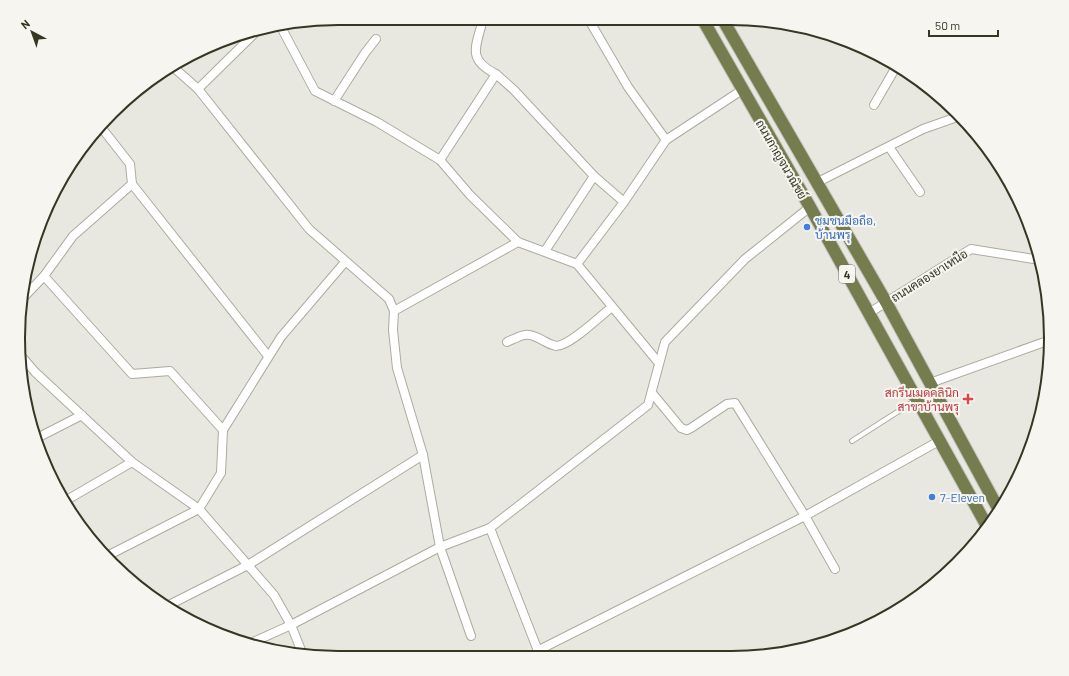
<svg xmlns="http://www.w3.org/2000/svg" width="1069" height="676" viewBox="0 0 1069 676" font-family="Barlow,Sarabun,sans-serif">
<style>
.lines{fill:none;stroke-linecap:round;stroke-linejoin:round}
.service-casing{stroke:#abac9f;stroke-width:6}
.minor-casing{stroke:#abac9f;stroke-width:10}
.trunk-casing{stroke:#c2c3bd;stroke-width:14}
.service{stroke:#fff;stroke-width:4}
.minor{stroke:#fff;stroke-width:8}
.trunk{stroke:#757c4e;stroke-width:12}
.shop-dot{fill:#3f7fe0;stroke:#f6f5ef;stroke-width:1.5}
.health-dot{fill:#e0444e;stroke:#f6f5ef;stroke-width:1.5}
.labels{text-anchor:middle;dominant-baseline:central;stroke-width:4;stroke-linejoin:round;paint-order:stroke}
.shield{fill:#f6f5ef;stroke:#6e7060;stroke-width:1}
.shield-label{font-size:11px;font-weight:bold;fill:#343722}
.street-label{font-size:12px;fill:#343722;stroke:#f6f5ef}
.shop-label{font-size:12px;fill:#366cbe;stroke:#f6f5ef;text-anchor:start}
.health-label{font-size:12px;fill:#be3a42;stroke:#f6f5ef;text-anchor:end}
.rim{fill:none;stroke:#343722;stroke-width:2}
</style>
<rect width="100%" height="100%" fill="#e9e8e0"/>
<g class="lines">
<defs>
<path id="service" d="M852 441 916 400"/>
<g id="minor">
<path d="M281 27 315 91 377 122 440 160 470 195 518 242 577 264 658 362"/>
<path d="M481 27C474 50 470 61 496 74"/>
<path d="M172 66 198 89 309 229 389 299 394 311 393 330 397 368 423 455 440 547 490 528 540 656"/>
<path d="M198 89 256 32"/>
<path d="M334 101 365 53 376 39"/>
<path d="M874 105 896 67"/>
<path d="M666 140 742 90"/>
<path d="M889 147 920 192"/>
<path d="M440 160 496 74 514 90 594 176 624 202"/>
<path d="M816 183 923 129 960 116"/>
<path d="M132 184 268 356"/>
<path d="M545 251 594 176"/>
<path d="M577 264 624 202 666 140 628 87 589 20"/>
<path d="M44 276 132 374 170 371 223 430"/>
<path d="M23 298 44 276 73 236 132 184 130 164 101 127"/>
<path d="M394 311 518 242"/>
<path d="M869 313 971 249 1040 260"/>
<path d="M507 342C524 334 527 331 544 341 547 343 552 345 556 346 570 346 600 316 612 307"/>
<path d="M23 358 35 372 132 462 199 509 274 595 291 625 303 655"/>
<path d="M930 383 1050 340"/>
<path d="M652 393 681 428 687 430 691 428 727 404 735 403 805 516 835 569"/>
<path d="M37 438 82 415"/>
<path d="M65 501 132 462"/>
<path d="M490 528 648 405 665 342 745 259 810 207"/>
<path d="M109 555 199 509 221 473 223 430 281 337 345 262"/>
<path d="M167 606 248 565 423 455"/>
<path d="M251 643 291 625 440 547 471 636"/>
<path d="M536 654 537 651 805 516 939 441"/>
</g>
<g id="trunk">
<path d="M703 20 810 207 988 528"/>
<path d="M723 20 886 302 999 510"/>
</g>
</defs>
<use href="#service" class="service-casing"/>
<use href="#minor" class="minor-casing"/>
<use href="#trunk" class="trunk-casing"/>
<use href="#service" class="service"/>
<use href="#minor" class="minor"/>
<use href="#trunk" class="trunk"/>
</g>
<g class="shop-dot">
<circle cx="807" cy="227" r="4"/>
<circle cx="932" cy="497" r="4"/>
</g>
<path class="health-dot" d="M966 393h4v4h4v4h-4v4h-4v-4h-4v-4h4z"/>
<g class="labels">
<rect class="shield" x="839" y="265" width="16" height="18" rx="3"/>
<g class="shield-label">
<text x="847" y="274">4</text>
</g>
<g class="street-label">
<text transform="translate(782 159) rotate(60)">ถนนกาญจนวณิชย์</text>
<text transform="translate(929 275) rotate(-32)">ถนนคลองยาเหนือ</text>
</g>
<g class="shop-label">
<text x="815" y="220">ชุมชนมือถือ,<tspan x="815" dy="14">บ้านพรุ</tspan></text>
<text x="940" y="497">7-Eleven</text>
</g>
<g class="health-label">
<text x="959" y="392">สกรีนเมดคลินิก<tspan x="959" dy="14">สาขาบ้านพรุ</tspan></text>
</g>
</g>
<path d="M0 0H1069V676H0ZM338 25H731A313 313 0 0 1 1044 338V338A313 313 0 0 1 731 651H338A313 313 0 0 1 25 338V338A313 313 0 0 1 338 25Z" fill="#f6f5ef" fill-rule="evenodd"/>
<path class="rim" d="M338 25H731A313 313 0 0 1 1044 338V338A313 313 0 0 1 731 651H338A313 313 0 0 1 25 338V338A313 313 0 0 1 338 25Z"/>
<g transform="translate(32 32) rotate(319)" stroke="#f6f5ef" stroke-width="3" paint-order="stroke">
<path d="M0-3L7 15L0 10L-7 15Z" fill="#343722"/>
<text y="-6" font-size="11" font-weight="bold" text-anchor="middle" fill="#343722">N</text>
</g>
<path d="M929 30v6h69v-6" fill="none" stroke="#343722" stroke-width="2"/>
<text x="935" y="30" font-size="12" fill="#343722" stroke="#f6f5ef" stroke-width="3" paint-order="stroke">50 m</text>
</svg>
